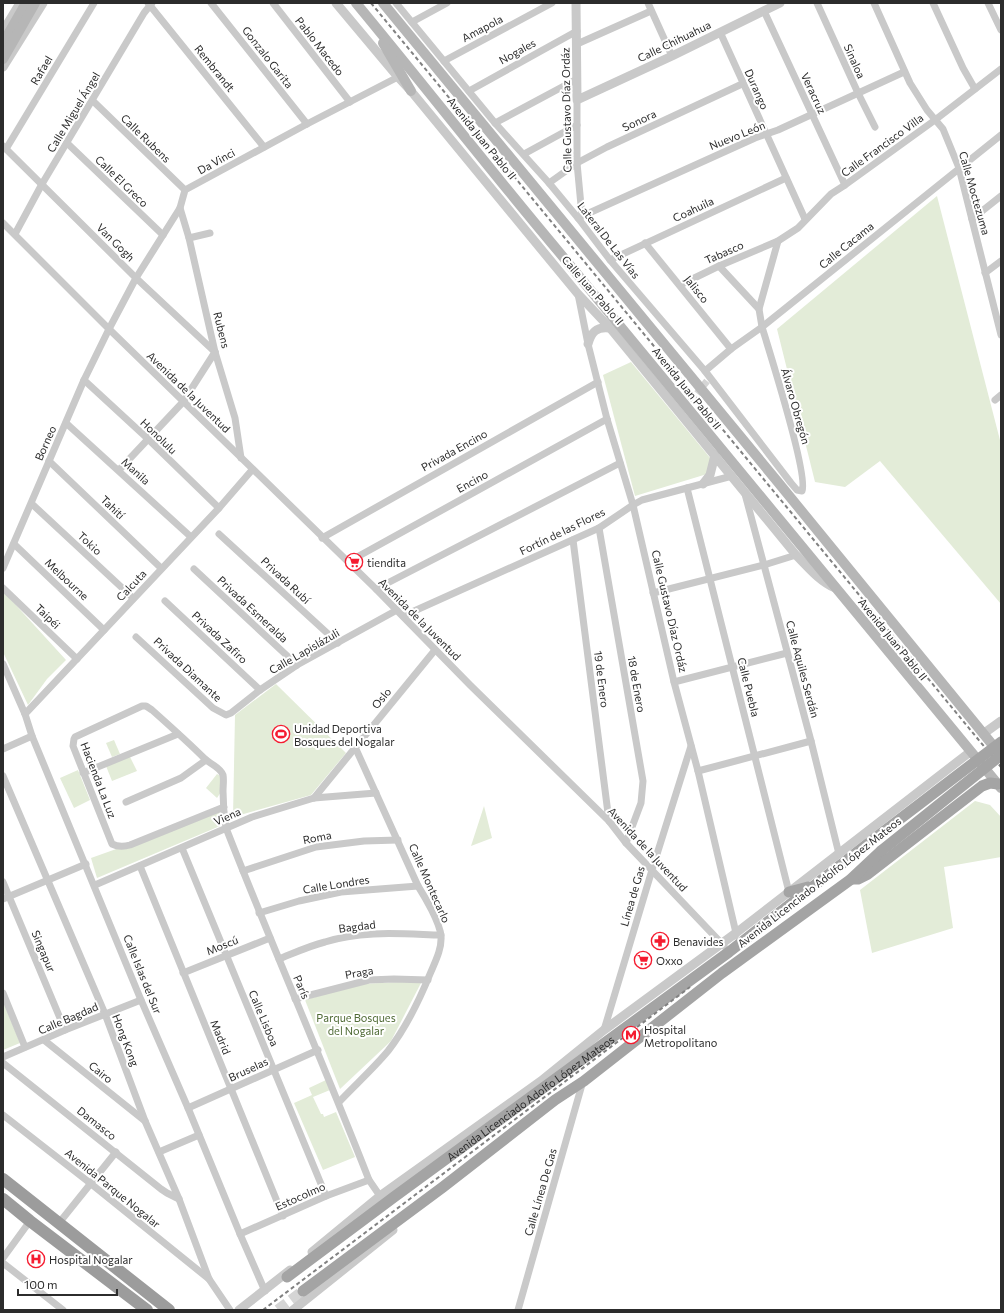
<svg xmlns="http://www.w3.org/2000/svg" width="1004" height="1313" viewBox="0 0 1004 1313" font-family="Commissioner,sans-serif">
<style>
.green{fill:#e3ecd8}
.lines{fill:none;stroke-linecap:round;stroke-linejoin:round}
.minor-tunnel{stroke:#d5d5d5;stroke-width:7;stroke-dasharray:7 3.5;stroke-linecap:butt}
.primary-tunnel{stroke:#d5d5d5;stroke-width:11;stroke-dasharray:11 5.5;stroke-linecap:butt}
.minor{stroke:#c9c9c9;stroke-width:7}
.tertiary{stroke:#c9c9c9;stroke-width:9}
.secondary{stroke:#b6b6b6;stroke-width:10}
.primary{stroke:#a4a4a4;stroke-width:11}
.trunk{stroke:#9c9c9c;stroke-width:12}
.rail{stroke:#818181;stroke-width:2;stroke-dasharray:4 3;stroke-linecap:butt}
.primary-bridge{stroke:#a4a4a4;stroke-width:11}
.labels{text-anchor:middle;dominant-baseline:central;stroke-width:4;stroke-linejoin:round;paint-order:stroke}
.street-label{font-size:11px;fill:#2c2c2c;stroke:#fff}
.poi-label{font-size:11px;fill:#2c2c2c;stroke:#fff;text-anchor:start}
.park-label{font-size:11px;fill:#506b36;stroke:#fff}
</style>
<rect width="100%" height="100%" fill="#fff"/>
<g class="green">
<path d="M937 196 1001 444V604L880 461 845 487 815 482 777 329Z"/>
<path d="M631 362 711 459 707 474 635 496 603 375Z"/>
<path d="M3 591 66 660 47 679 28 705 3 652Z"/>
<path d="M276 684 346 753 311 795 233 817 235 715Z"/>
<path d="M114 740 120 754 112 757 106 743Z"/>
<path d="M130 757 137 771 112 781 106 766Z"/>
<path d="M78 770 90 800 74 808 60 778Z"/>
<path d="M217 774 222 777 221 792 217 798 206 788Z"/>
<path d="M975 801 990 805 1001 817V857L944 867 953 928 872 953 860 890Z"/>
<path d="M484 806 492 838 471 846Z"/>
<path d="M220 812V826L97 878 91 858Z"/>
<path d="M422 981 391 1041 340 1089 305 1000 360 984Z"/>
<path d="M3 1001 20 1043 3 1050Z"/>
<path d="M326 1080 330 1090 313 1097 321 1114H323L324 1117 336 1112 355 1157 323 1170 294 1103 312 1095 309 1088Z"/>
</g>
<g class="lines">
<path class="minor-tunnel" d="M684 410 707 381"/>
<path class="primary-tunnel" d="M278 1310 303 1291"/>
<g class="minor">
<path d="M148 3 264 147"/>
<path d="M211 3 307 124"/>
<path d="M273 3 350 102"/>
<path d="M396 3 495 123 549 183 578 218 610 260 705 371 791 483 797 490 802 491C809 476 769 350 762 327L759 309 719 266"/>
<path d="M648 3 672 56"/>
<path d="M817 3 858 93 875 127"/>
<path d="M874 3 910 83 927 110 943 129 959 168 1001 335"/>
<path d="M933 3 963 68 975 89"/>
<path d="M988 3 1001 30"/>
<path d="M764 11 845 185"/>
<path d="M412 22 447 3"/>
<path d="M720 32 805 219"/>
<path d="M577 44 651 11"/>
<path d="M444 61 552 3"/>
<path d="M469 91 577 31"/>
<path d="M577 100V163L582 216"/>
<path d="M93 101 185 190"/>
<path d="M495 123 577 79"/>
<path d="M67 143 163 235"/>
<path d="M3 146 136 278 215 352"/>
<path d="M6 149 94 3"/>
<path d="M524 154 577 125"/>
<path d="M549 183 577 163 607 147 742 84"/>
<path d="M180 208 189 238 215 352 235 418 241 458"/>
<path d="M578 218 755 138 778 130 904 72"/>
<path d="M972 219 1001 196"/>
<path d="M3 223 109 329 376 589 470 685 609 821 626 843 724 946"/>
<path d="M15 234 42 184 144 13 152 3"/>
<path d="M189 238 210 233"/>
<path d="M645 243 731 349"/>
<path d="M610 260 786 178"/>
<path d="M985 273 1001 261"/>
<path d="M680 285 719 266 778 241 798 228 831 194 845 185 935 120 1001 69"/>
<path d="M578 294 588 344 607 419 633 505 674 682 698 771 736 933 735 936"/>
<path d="M759 309 778 241"/>
<path d="M705 371 731 349 762 327 1001 135"/>
<path d="M84 380 148 439 219 508"/>
<path d="M995 400 1001 395"/>
<path d="M66 423 191 537"/>
<path d="M49 461 161 568"/>
<path d="M119 470 183 402 215 352"/>
<path d="M687 488 789 892"/>
<path d="M745 494 811 741 839 854"/>
<path d="M32 504 133 598"/>
<path d="M599 528 643 781 641 803 626 843"/>
<path d="M219 534 338 643"/>
<path d="M322 538 598 382"/>
<path d="M573 540 609 821"/>
<path d="M14 544 104 630"/>
<path d="M348 562 607 419"/>
<path d="M3 568 84 380 109 329 136 278 180 208 185 190 307 124 398 77"/>
<path d="M194 569 297 665"/>
<path d="M3 588 77 659"/>
<path d="M376 589 620 463"/>
<path d="M653 593 764 565 796 555"/>
<path d="M165 601 260 690"/>
<path d="M403 616 599 528 633 505 642 500 732 476"/>
<path d="M136 637 213 708 226 715 231 713 260 690 297 665 397 610"/>
<path d="M3 664 25 714 32 736 141 1000 188 1108 240 1234 265 1291"/>
<path d="M674 682 787 653"/>
<path d="M25 714 219 508 252 470"/>
<path d="M3 749 32 736"/>
<path d="M698 771 811 741"/>
<path d="M83 773 178 734"/>
<path d="M3 776 105 1014 145 1121 179 1199 209 1279 230 1310"/>
<path d="M314 798 435 650"/>
<path d="M126 802 181 778 206 760"/>
<path d="M224 807 130 845C123 847 118 847 112 844L73 746 74 739 75 737 142 706H146L152 710C170 726 188 742 205 759 210 764 220 767 223 775 224 780 223 786 223 791 223 804 224 816 226 828 272 946 323 1062 369 1180L380 1196"/>
<path d="M182 848 326 1196"/>
<path d="M140 866 283 1216"/>
<path d="M243 871 316 847 364 841 398 840"/>
<path d="M3 882 65 1030"/>
<path d="M95 885 252 817 314 798 376 793"/>
<path d="M3 899 86 864"/>
<path d="M259 913 299 901 341 892 418 886"/>
<path d="M279 959C294 953 309 946 325 942 362 930 403 934 441 935"/>
<path d="M183 973 270 938"/>
<path d="M3 993 25 1047"/>
<path d="M295 999 369 980 394 979 428 980"/>
<path d="M604 1030 652 870 691 746"/>
<path d="M44 1040 145 1121"/>
<path d="M3 1057 65 1030 141 1000"/>
<path d="M3 1063 161 1189 167 1193 179 1199"/>
<path d="M339 1102C355 1085 373 1069 388 1051 406 1028 419 1001 430 974 435 962 442 949 441 936 440 923 425 897 418 886L355 747"/>
<path d="M188 1108 318 1050"/>
<path d="M3 1115 90 1183 209 1279"/>
<path d="M159 1152 199 1135"/>
<path d="M59 1223 116 1152"/>
<path d="M240 1234 326 1196 369 1180"/>
<path d="M3 1258 30 1221"/>
<path d="M3 1263 63 1310"/>
<path d="M518 1310 583 1081"/>
</g>
<g class="tertiary">
<path d="M336 3 398 77 411 91 578 294 610 328 796 555C808 567 819 581 835 588"/>
<path d="M576 3 577 100 672 56 780 3"/>
<path d="M3 31 20 3"/>
<path d="M3 67 43 3"/>
<path d="M588 344C591 332 597 326 610 328"/>
<path d="M703 484 710 475 715 455"/>
<path d="M983 734 1001 721"/>
<path d="M312 1252 380 1196 541 1081 604 1030 736 933 970 752"/>
<path d="M239 1310 290 1270"/>
<path d="M293 1310 393 1230"/>
</g>
<g class="secondary">
<path d="M356 3C424 85 490 170 559 252 707 430 853 610 1001 788"/>
<path d="M383 3 777 481 1000 754"/>
<path d="M3 43 26 3"/>
<path d="M383 43 411 91"/>
<path d="M3 59 35 3"/>
</g>
<g class="primary">
<path d="M853 879H858L868 874 982 786 990 783 998 784"/>
<path d="M789 892 808 887"/>
<path id="s1" d="M287 1277 394 1197 729 952 875 838"/>
<path d="M303 1291 443 1187 555 1100 584 1081 722 973 850 880 881 851"/>
</g>
<g class="trunk">
<path d="M3 1179 169 1310"/>
<path d="M3 1199 30 1221 147 1310"/>
</g>
<g class="rail">
<path d="M371 3 1001 767"/>
<path d="M263 1310 690 987"/>
</g>
<g class="primary-bridge">
<path d="M875 838 1001 742"/>
<path d="M881 851 1001 755"/>
</g>
</g>
<defs>
<symbol id="supermarket-ring" viewBox="-11 -11 22 22"><circle r="9.5" fill="#fff" stroke="#f51c30" stroke-width="1.5"/><path d="M-6-5.5h2.5l.6 2H6L4.5 2H-2.5L-4.4-4H-6ZM-1.5 3.2a1.3 1.3 0 1 0 .1 0ZM3 3.2a1.3 1.3 0 1 0 .1 0Z" fill="#f51c30"/></symbol>
<symbol id="stadium-ring" viewBox="-11 -11 22 22"><circle r="9.5" fill="#fff" stroke="#f51c30" stroke-width="1.5"/><path d="M0-5a6.5 5 0 1 0 0 10a6.5 5 0 1 0 0-10ZM-3.5-1.8h7v3.6h-7Z" fill="#f51c30"/></symbol>
<symbol id="pharmacy-ring" viewBox="-11 -11 22 22"><circle r="9.5" fill="#fff" stroke="#f51c30" stroke-width="1.5"/><path d="M-2-6h4v4h4v4h-4v4h-4v-4h-4v-4h4Z" fill="#f51c30"/></symbol>
<symbol id="metro-ring" viewBox="-11 -11 22 22"><circle r="9.5" fill="#fff" stroke="#f51c30" stroke-width="1.5"/><path d="M-5.5 5V-5H-3L0 0L3-5H5.5V5H3V-.5L0 4L-3-.5V5Z" fill="#f51c30"/></symbol>
<symbol id="hospital-ring" viewBox="-11 -11 22 22"><circle r="9.5" fill="#fff" stroke="#f51c30" stroke-width="1.5"/><path d="M-5-5h3v3.5h4V-5h3V5h-3V1.5h-4V5h-3Z" fill="#f51c30"/></symbol>
</defs>
<g fill-rule="evenodd">
<use href="#supermarket-ring" x="344" y="552" width="20" height="20"/>
<use href="#stadium-ring" x="271" y="724" width="20" height="20"/>
<use href="#pharmacy-ring" x="650" y="931" width="20" height="20"/>
<use href="#supermarket-ring" x="633" y="950" width="20" height="20"/>
<use href="#metro-ring" x="621" y="1025" width="20" height="20"/>
<use href="#hospital-ring" x="26" y="1249" width="20" height="20"/>
</g>
<g class="labels">
<g class="street-label">
<text transform="translate(482 28) rotate(-28)">Amapola</text>
<text transform="translate(674 41) rotate(-26)">Calle Chihuahua</text>
<text transform="translate(320 46) rotate(52)">Pablo Macedo</text>
<text transform="translate(517 51) rotate(-29)">Nogales</text>
<text transform="translate(268 57) rotate(52)">Gonzalo Garita</text>
<text transform="translate(855 61) rotate(66)">Sinaloa</text>
<text transform="translate(215 68) rotate(51)">Rembrandt</text>
<text transform="translate(41 70) rotate(-59)">Rafael</text>
<text transform="translate(757 89) rotate(66)">Durango</text>
<text transform="translate(814 93) rotate(65)">Veracruz</text>
<text transform="translate(566 110) rotate(-91)">Calle Gustavo Díaz Ordáz</text>
<text transform="translate(73 112) rotate(-59)">Calle Miguel Ángel</text>
<text transform="translate(639 120) rotate(-25)">Sonora</text>
<text transform="translate(737 135) rotate(-22)">Nuevo León</text>
<text transform="translate(146 138) rotate(44)">Calle Rubens</text>
<text transform="translate(482 138) rotate(51)">Avenida Juan Pablo II</text>
<text transform="translate(882 145) rotate(-36)">Calle Francisco Villa</text>
<text transform="translate(216 161) rotate(-29)">Da Vinci</text>
<text transform="translate(122 181) rotate(44)">Calle El Greco</text>
<text transform="translate(975 193) rotate(74)">Calle Moctezuma</text>
<text transform="translate(693 209) rotate(-25)">Coahuila</text>
<text transform="translate(609 240) rotate(52)">Lateral De Las Vías</text>
<text transform="translate(116 242) rotate(45)">Van Gogh</text>
<text transform="translate(846 245) rotate(-39)">Calle Cacama</text>
<text transform="translate(724 252) rotate(-24)">Tabasco</text>
<text transform="translate(697 289) rotate(51)">Jalisco</text>
<text transform="translate(593 290) rotate(49)">Calle Juan Pablo II</text>
<text transform="translate(222 330) rotate(76)">Rubens</text>
<text transform="translate(687 388) rotate(51)">Avenida Juan Pablo II</text>
<text transform="translate(189 392) rotate(44)">Avenida de la Juventud</text>
<text transform="translate(796 406) rotate(74)">Álvaro Obregón</text>
<text transform="translate(159 436) rotate(44)">Honolulu</text>
<text transform="translate(45 443) rotate(-66)">Borneo</text>
<text transform="translate(454 450) rotate(-29)">Privada Encino</text>
<text transform="translate(136 471) rotate(42)">Manila</text>
<text transform="translate(472 481) rotate(-29)">Encino</text>
<text transform="translate(113 507) rotate(44)">Tahití</text>
<text transform="translate(562 531) rotate(-26)">Fortín de las Flores</text>
<text transform="translate(90 543) rotate(43)">Tokio</text>
<text transform="translate(67 579) rotate(43)">Melbourne</text>
<text transform="translate(286 580) rotate(43)">Privada Rubí</text>
<text transform="translate(131 585) rotate(-47)">Calcuta</text>
<text transform="translate(253 609) rotate(43)">Privada Esmeralda</text>
<text transform="translate(670 611) rotate(77)">Calle Gustavo Díaz Ordáz</text>
<text transform="translate(48 616) rotate(44)">Taipéi</text>
<text transform="translate(420 619) rotate(45)">Avenida de la Juventud</text>
<text transform="translate(220 637) rotate(43)">Privada Zafiro</text>
<text transform="translate(893 639) rotate(51)">Avenida Juan Pablo II</text>
<text transform="translate(304 651) rotate(-30)">Calle Lapislázuli</text>
<text transform="translate(188 669) rotate(43)">Privada Diamante</text>
<text transform="translate(803 669) rotate(75)">Calle Aquiles Serdán</text>
<text transform="translate(602 679) rotate(83)">19 de Enero</text>
<text transform="translate(637 684) rotate(80)">18 de Enero</text>
<text transform="translate(749 687) rotate(76)">Calle Puebla</text>
<text transform="translate(381 698) rotate(-50)">Oslo</text>
<text transform="translate(99 780) rotate(69)">Hacienda La Luz</text>
<text transform="translate(227 816) rotate(-24)">Viena</text>
<text transform="translate(317 837) rotate(-11)">Roma</text>
<text transform="translate(648 849) rotate(47)">Avenida de la Juventud</text>
<text transform="translate(819 882) rotate(-38)">Avenida Licenciado Adolfo López Mateos</text>
<text transform="translate(430 883) rotate(66)">Calle Montecarlo</text>
<text transform="translate(336 884) rotate(-9)">Calle Londres</text>
<text transform="translate(632 896) rotate(-74)">Línea de Gas</text>
<text transform="translate(357 926) rotate(-7)">Bagdad</text>
<text transform="translate(222 945) rotate(-22)">Moscú</text>
<text transform="translate(44 951) rotate(67)">Singapur</text>
<text transform="translate(359 972) rotate(-10)">Praga</text>
<text transform="translate(143 974) rotate(68)">Calle Islas del Sur</text>
<text transform="translate(302 987) rotate(67)">París</text>
<text transform="translate(68 1018) rotate(-23)">Calle Bagdad</text>
<text transform="translate(264 1018) rotate(67)">Calle Lisboa</text>
<text transform="translate(221 1037) rotate(68)">Madrid</text>
<text transform="translate(126 1040) rotate(69)">Hong Kong</text>
<text transform="translate(248 1069) rotate(-25)">Bruselas</text>
<text transform="translate(101 1072) rotate(39)">Cairo</text>
<text stroke="none"><textPath href="#s1" startOffset="302">Avenida Licenciado Adolfo López Mateos</textPath></text>
<text transform="translate(97 1123) rotate(38)">Damasco</text>
<text transform="translate(113 1188) rotate(39)">Avenida Parque Nogalar</text>
<text transform="translate(540 1192) rotate(-74)">Calle Línea De Gas</text>
<text transform="translate(300 1196) rotate(-24)">Estocolmo</text>
</g>
<g class="poi-label">
<text x="367" y="562">tiendita</text>
<text x="294" y="728">Unidad Deportiva<tspan x="294" dy="13">Bosques del Nogalar</tspan></text>
<text x="673" y="941">Benavides</text>
<text x="656" y="960">Oxxo</text>
<text x="644" y="1029">Hospital<tspan x="644" dy="13">Metropolitano</tspan></text>
<text x="49" y="1259">Hospital Nogalar</text>
</g>
<g class="park-label">
<text x="356" y="1017">Parque Bosques<tspan x="356" dy="13">del Nogalar</tspan></text>
</g>
</g>
<rect width="1004" height="1313" fill="none" stroke="#2c2c2c" stroke-width="8"/>
<path d="M18 1289v6h99v-6" fill="none" stroke="#2c2c2c" stroke-width="2"/>
<text x="24" y="1289" font-size="12" fill="#2c2c2c" stroke="#ffffff" stroke-width="3" paint-order="stroke">100 m</text>
</svg>
